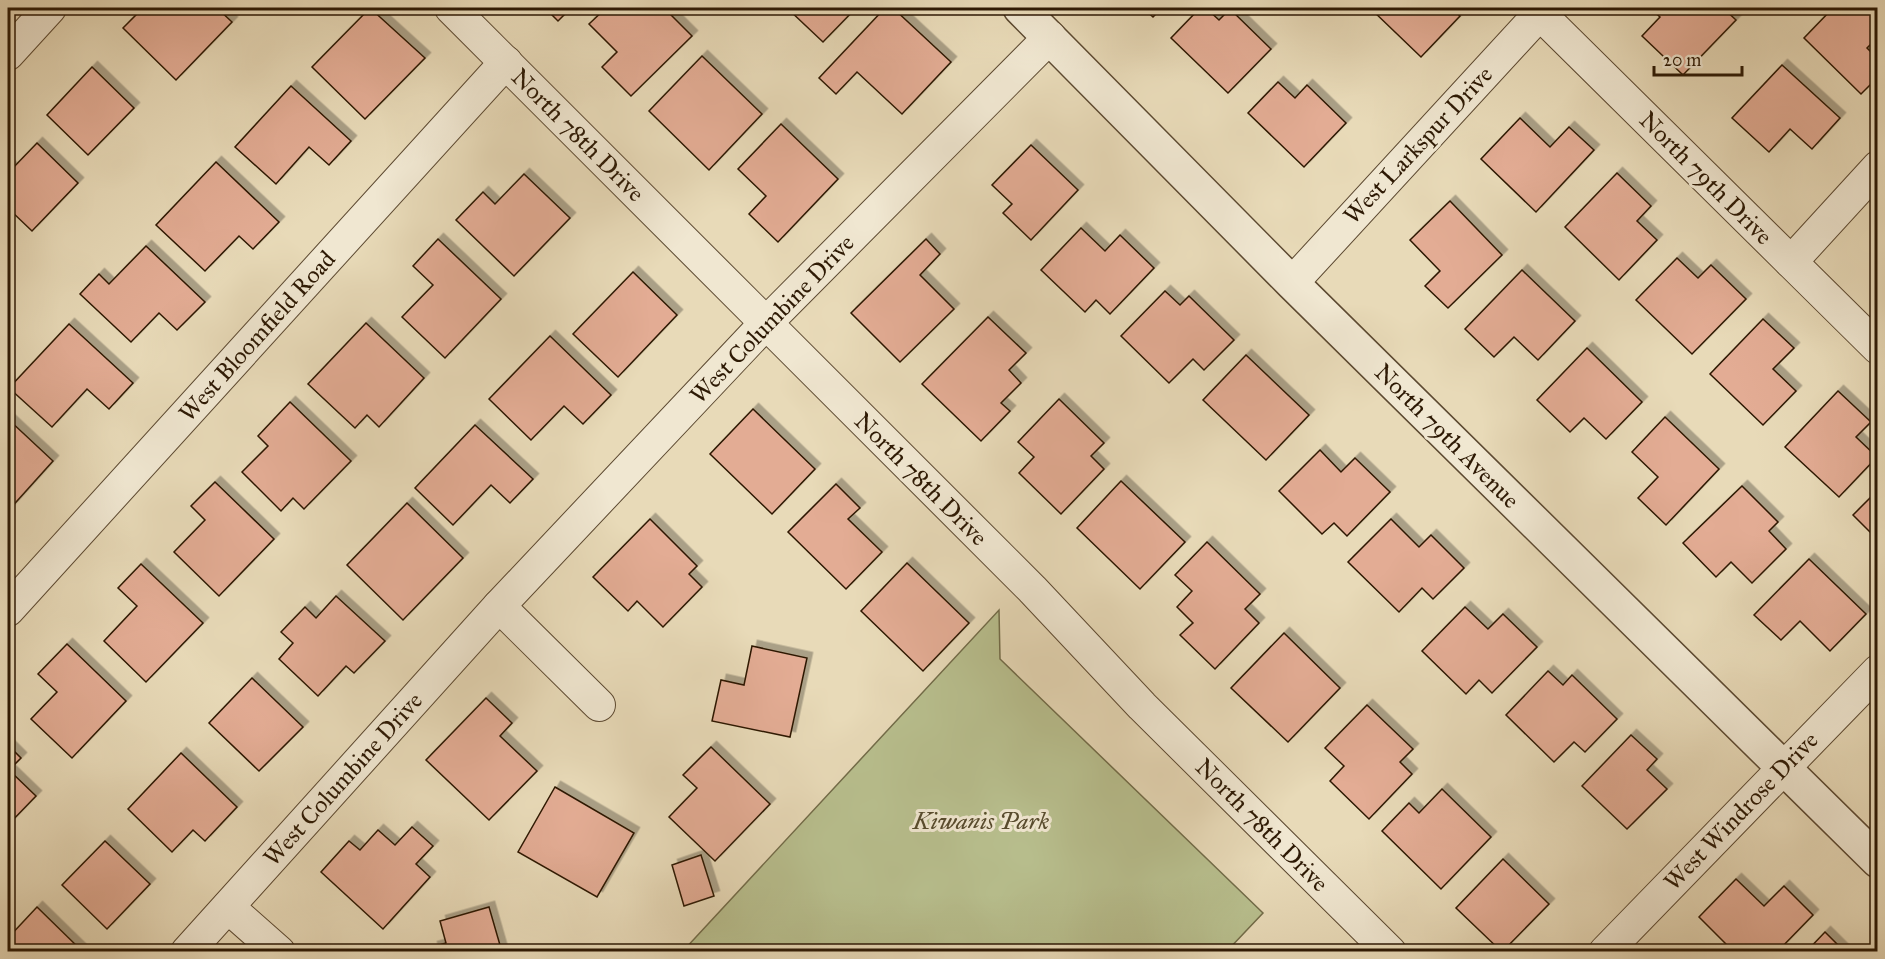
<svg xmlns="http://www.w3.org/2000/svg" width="1885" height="959" viewBox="0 0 1885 959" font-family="'IM FELL Great Primer',serif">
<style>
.green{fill:#b8bf8e;stroke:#726c49;stroke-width:1.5}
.building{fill:#e3ac94;stroke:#2d1904;stroke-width:1.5;filter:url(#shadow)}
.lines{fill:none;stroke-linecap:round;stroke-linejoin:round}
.minor-casing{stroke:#5c4931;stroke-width:34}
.tertiary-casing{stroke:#5c4931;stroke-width:36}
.minor{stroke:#f0e7d1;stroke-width:32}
.tertiary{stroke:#f0e7d1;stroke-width:33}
.labels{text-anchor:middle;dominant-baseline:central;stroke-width:6;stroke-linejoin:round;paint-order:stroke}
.street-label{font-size:24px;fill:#2d1904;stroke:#f0e7d1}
.park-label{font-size:24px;font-style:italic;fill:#574b2d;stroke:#f0e7d1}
</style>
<defs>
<filter id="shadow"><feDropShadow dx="5.5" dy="-5.5" stdDeviation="0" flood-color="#0004"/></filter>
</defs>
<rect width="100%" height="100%" fill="#e8dab8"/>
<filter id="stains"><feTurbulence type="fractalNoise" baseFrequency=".00333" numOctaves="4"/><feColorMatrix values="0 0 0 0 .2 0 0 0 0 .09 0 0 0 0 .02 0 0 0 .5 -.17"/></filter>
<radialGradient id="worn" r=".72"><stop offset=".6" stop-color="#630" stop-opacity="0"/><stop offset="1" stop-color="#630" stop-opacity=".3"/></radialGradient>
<path class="green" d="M999 610 1000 659 1263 913 1227 951H683Z"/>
<g class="building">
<path d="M143 8H217L232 22 176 80 123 28Z"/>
<path d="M370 8 425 58 365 119 312 67Z"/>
<path d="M545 8H571L558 21Z"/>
<path d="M606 8H664L692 36 631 96 602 67 617 52 589 24Z"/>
<path d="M787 8H856L823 42Z"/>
<path d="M885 8H893L951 62 902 114 857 72 836 94 819 78Z"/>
<path d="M1143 8H1162L1153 17Z"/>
<path d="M1200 8H1206L1219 20 1230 9 1271 49 1228 93 1171 38Z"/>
<path d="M1370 8H1451L1460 16 1421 57Z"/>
<path d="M1650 8H1723L1736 20 1683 75 1642 36 1660 17Z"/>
<path d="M1833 8H1878V37L1867 48 1878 59V77L1861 94 1804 38Z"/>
<path d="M702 56 762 114 709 170 649 111Z"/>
<path d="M1782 65 1840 118 1812 149 1790 129 1769 152 1732 118Z"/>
<path d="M92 67 134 108 88 155 47 115Z"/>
<path d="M1278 82 1295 98 1307 85 1346 123 1304 167 1248 113Z"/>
<path d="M291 86 351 141 329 165 309 147 276 184 235 147Z"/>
<path d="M1520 118 1550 147 1569 127 1594 150 1536 212 1481 159Z"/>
<path d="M781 124 838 179 778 242 749 214 766 196 738 169Z"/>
<path d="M37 143 78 183 32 231 10 210 8 212V165L12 169Z"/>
<path d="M1031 145 1078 190 1031 240 1003 213 1012 204 992 185Z"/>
<path d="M216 162 279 222 253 249 239 236 205 271 156 225Z"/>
<path d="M1617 173 1651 206 1637 221 1657 240 1619 280 1565 227Z"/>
<path d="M524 174 570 218 514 276 456 220 483 192 495 204Z"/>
<path d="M1450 201 1502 255 1448 308 1425 286 1440 271 1410 240Z"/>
<path d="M1081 228 1105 251 1120 235 1154 268 1110 314 1096 300 1085 312 1041 270Z"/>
<path d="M438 239 501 299 445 358 402 317 433 285 413 266Z"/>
<path d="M926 239 940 254 920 275 954 309 900 362 851 313Z"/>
<path d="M146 246 205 302 177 330 159 313 131 342 80 294 99 274 109 284Z"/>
<path d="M1677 258 1698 278 1711 265 1746 299 1692 354 1636 300Z"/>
<path d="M1522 270 1575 321 1538 360 1514 337 1494 357 1465 329Z"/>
<path d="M633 272 677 315 618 377 573 334Z"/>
<path d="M1165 291 1180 305 1189 296 1234 340 1204 370 1193 359 1169 383 1121 336Z"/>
<path d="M988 317 1026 353 1009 370 1021 383 1001 403 1010 411 981 441 922 384Z"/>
<path d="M1763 319 1794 348 1773 369 1796 391 1763 425 1710 374Z"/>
<path d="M366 323 424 378 379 427 367 415 355 428 308 384Z"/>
<path d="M69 324 133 383 109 409 87 389 52 427 9 388Z"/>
<path d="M550 336 611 395 583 424 564 406 531 440 489 399Z"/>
<path d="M1587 348 1642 402 1606 439 1584 418 1570 432 1537 400Z"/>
<path d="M1246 355 1309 415 1266 460 1203 400Z"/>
<path d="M1838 391 1871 422 1856 437 1877 457 1839 497 1785 447Z"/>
<path d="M1059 399 1104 443 1091 456 1104 469 1061 514 1019 473 1034 457 1018 442Z"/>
<path d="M290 402 351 461 304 509 293 498 281 511 242 472 268 446 258 436Z"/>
<path d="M753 409 815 469 772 514 710 454Z"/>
<path d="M1665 417 1719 469 1666 525 1638 498 1658 477 1632 452Z"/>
<path d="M8 419 53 461 8 511Z"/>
<path d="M475 425 533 479 510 503 491 485 453 525 415 488Z"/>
<path d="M1320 450 1341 472 1355 458 1390 492 1347 536 1334 523 1322 534 1279 491Z"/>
<path d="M1121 481 1185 542 1140 589 1077 528Z"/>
<path d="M215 482 274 539 219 596 174 552 205 520 191 506Z"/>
<path d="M836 484 860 508 848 519 882 552 846 589 788 532Z"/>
<path d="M1742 486 1778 522 1769 531 1786 549 1752 583 1731 562 1716 577 1683 543Z"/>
<path d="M1878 490V540L1853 515Z"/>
<path d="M407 503 463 558 403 620 347 565Z"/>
<path d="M650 519 697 566 689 574 702 587 663 627 637 601 628 611 593 577Z"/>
<path d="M1391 519 1419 547 1431 535 1464 568 1433 599 1422 588 1399 612 1348 562Z"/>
<path d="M1207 542 1260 594 1245 609 1259 623 1215 669 1180 635 1193 623 1177 607 1192 591 1175 575Z"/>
<path d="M1809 559 1866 614 1830 651 1800 621 1781 640 1754 615Z"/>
<path d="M907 563 969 623 923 671 861 611Z"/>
<path d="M141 564 203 623 146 682 104 641 137 606 118 588Z"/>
<path d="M336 596 385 641 354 673 346 666 318 696 279 659 293 643 281 632 305 607 316 618Z"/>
<path d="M1465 607 1488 629 1503 614 1537 647 1492 693 1479 680 1466 694 1422 651Z"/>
<path d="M1284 633 1340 688 1288 742 1231 688Z"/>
<path d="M67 644 126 701 72 758 31 719 57 692 38 674Z"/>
<path d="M752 646 807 658 790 737 712 721 721 680 744 685Z"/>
<path d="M1548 671 1563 685 1572 675 1617 719 1585 752 1574 742 1554 762 1506 715Z"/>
<path d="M252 678 303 727 259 771 209 723Z"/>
<path d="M486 698 512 723 500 736 537 771 489 820 426 760Z"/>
<path d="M1367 705 1413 749 1400 762 1412 774 1369 819 1330 781 1344 766 1325 748Z"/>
<path d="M1631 735 1657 759 1647 770 1667 789 1627 829 1582 786Z"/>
<path d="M8 745 21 758 9 770 36 796 8 825Z"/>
<path d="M711 747 770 804 715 861 669 817 697 788 683 775Z"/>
<path d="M181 753 237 807 205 841 193 830 172 852 128 809Z"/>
<path d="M555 787 634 833 597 897 518 852Z"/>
<path d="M1442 789 1491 837 1441 889 1382 831 1409 803 1419 813Z"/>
<path d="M412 827 433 846 416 864 430 877 383 929 321 872 349 841 360 850 378 830 395 845Z"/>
<path d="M105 841 150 884 107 929 62 885Z"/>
<path d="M701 855 714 896 684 906 672 865Z"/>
<path d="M1503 859 1549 904 1502 952 1456 908Z"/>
<path d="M1736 879 1764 906 1784 886 1813 915 1777 952H1734L1699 917Z"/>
<path d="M37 907 81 950 79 952H8V938Z"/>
<path d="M489 907 502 952H433L432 947 446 943 440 921Z"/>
<path d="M1825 932 1845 952H1806Z"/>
</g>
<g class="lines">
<defs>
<g id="minor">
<path d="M451 8 1032 589 1142 706 1390 952"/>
<path d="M1534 8 1878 348"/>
<path d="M8 54 50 8"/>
<path d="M1791 262 1878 167"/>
<path d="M1292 283 1545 8"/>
<path d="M499 606 599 705"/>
<path d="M8 610 506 62"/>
<path d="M228 907 279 952"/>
<path d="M187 952 499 606 765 324 1050 37"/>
<path d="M1605 952 1878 671"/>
</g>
<path id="tertiary" d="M1020 8 1292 283 1878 861"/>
</defs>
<use href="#minor" class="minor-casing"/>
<use href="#tertiary" class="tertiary-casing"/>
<use href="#minor" class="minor"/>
<use href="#tertiary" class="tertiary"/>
</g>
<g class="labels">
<g class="street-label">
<text transform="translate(578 135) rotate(45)">North 78th Drive</text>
<text transform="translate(1418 145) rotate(-47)">West Larkspur Drive</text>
<text transform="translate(1706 178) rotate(45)">North 79th Drive</text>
<text transform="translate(772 319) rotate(-46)">West Columbine Drive</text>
<text transform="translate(257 336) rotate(-48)">West Bloomfield Road</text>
<text transform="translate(1447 436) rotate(45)">North 79th Avenue</text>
<text transform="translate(921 479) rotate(45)">North 78th Drive</text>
<text transform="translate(343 779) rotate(-48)">West Columbine Drive</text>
<text transform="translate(1741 811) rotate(-46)">West Windrose Drive</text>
<text transform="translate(1262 825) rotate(45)">North 78th Drive</text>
</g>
<g class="park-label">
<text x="981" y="821">Kiwanis Park</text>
</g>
</g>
<rect width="1885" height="959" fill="none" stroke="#e8dab8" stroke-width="30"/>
<rect x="9" y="9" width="1867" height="941" fill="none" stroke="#2d1904" stroke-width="3"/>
<rect x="15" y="15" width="1855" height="929" fill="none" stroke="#2d1904" stroke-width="1.5"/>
<path d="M1654 66v9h88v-9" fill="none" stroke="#2d1904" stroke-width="3"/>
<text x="1663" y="66" font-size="18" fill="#2d1904" stroke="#f0e7d1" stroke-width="4.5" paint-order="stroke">20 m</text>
<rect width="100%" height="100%" filter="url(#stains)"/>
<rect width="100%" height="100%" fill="url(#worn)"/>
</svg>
